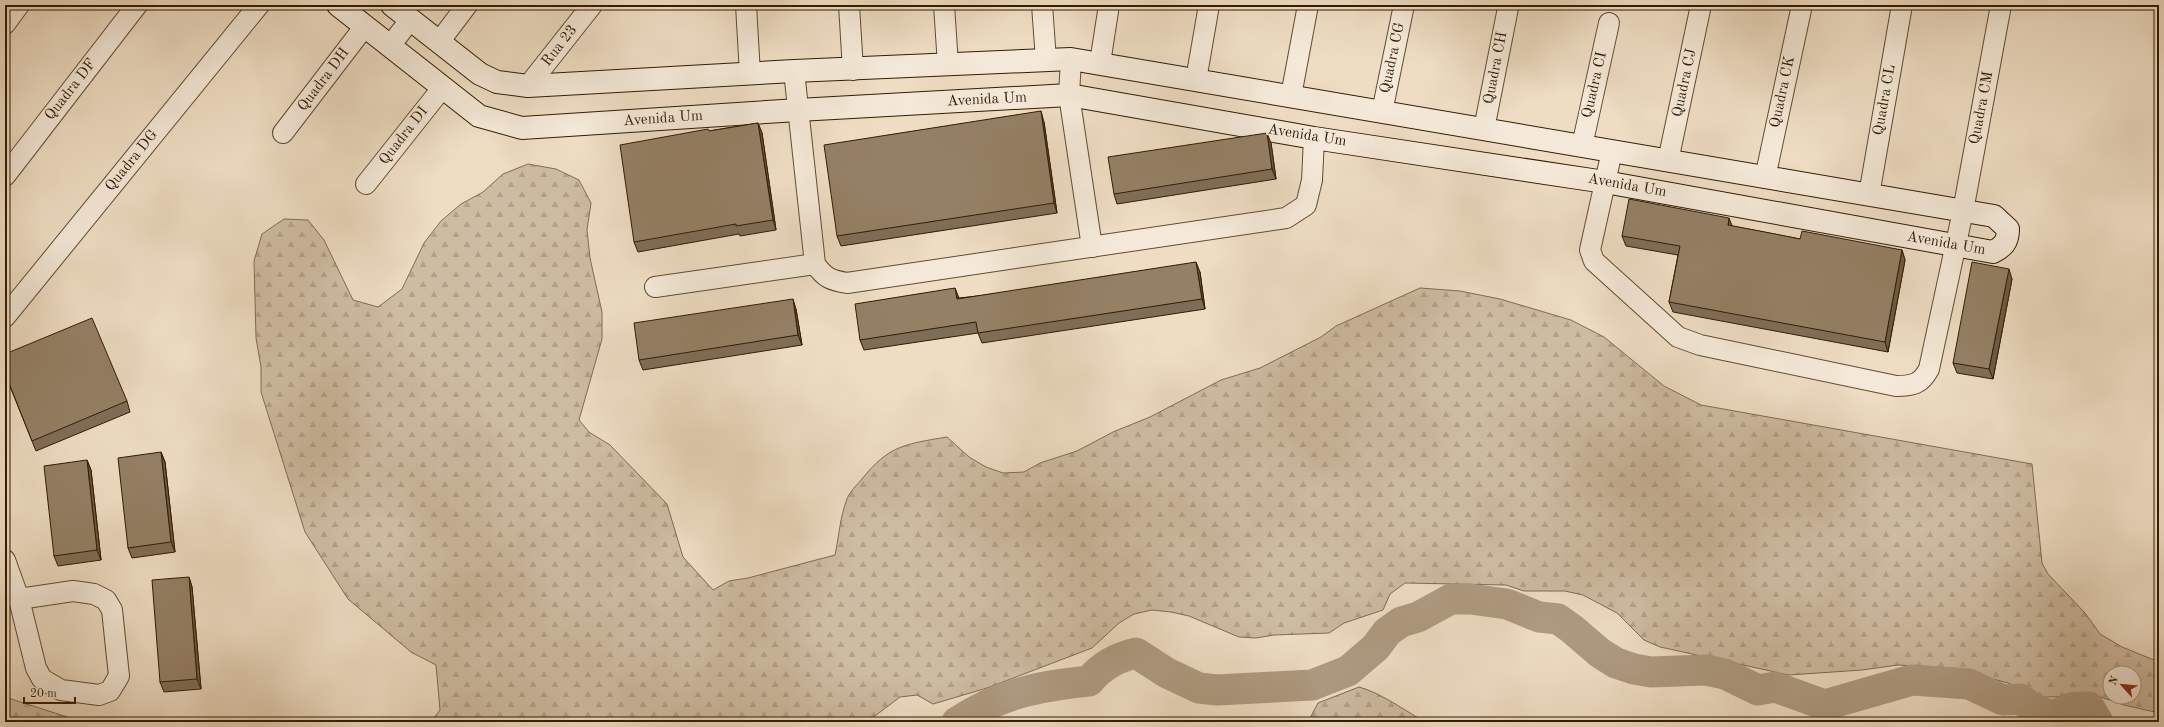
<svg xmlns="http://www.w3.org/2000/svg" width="2164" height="727" viewBox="0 0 2164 727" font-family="'Old Standard TT',serif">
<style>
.forest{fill:url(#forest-firs);stroke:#806c51;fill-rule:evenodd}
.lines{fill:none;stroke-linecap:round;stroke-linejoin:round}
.river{stroke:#ae9b81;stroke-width:31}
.street-casing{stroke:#624c31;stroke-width:22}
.secondary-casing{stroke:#331b00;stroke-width:24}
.street{stroke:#f4e9d8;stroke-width:20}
.secondary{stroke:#f4e9d8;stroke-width:22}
.wall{fill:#7f6e57;stroke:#331b00}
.shaded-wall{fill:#685a47;stroke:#331b00}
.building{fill:#948065;stroke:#331b00}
.labels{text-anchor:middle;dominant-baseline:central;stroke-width:3.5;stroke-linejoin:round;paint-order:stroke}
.street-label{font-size:15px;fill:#331b00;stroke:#f4e9d8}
</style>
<defs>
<pattern id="forest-firs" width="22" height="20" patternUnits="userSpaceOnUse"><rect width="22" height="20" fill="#cebca2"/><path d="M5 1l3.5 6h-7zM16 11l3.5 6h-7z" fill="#b1a18a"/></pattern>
</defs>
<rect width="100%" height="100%" fill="#eeddc3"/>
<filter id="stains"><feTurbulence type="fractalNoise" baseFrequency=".005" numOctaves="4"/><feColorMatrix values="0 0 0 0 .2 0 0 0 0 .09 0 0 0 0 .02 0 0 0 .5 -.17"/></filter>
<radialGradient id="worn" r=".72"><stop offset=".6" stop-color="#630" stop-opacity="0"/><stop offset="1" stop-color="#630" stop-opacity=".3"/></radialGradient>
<g class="forest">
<path d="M528 164 556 169 579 180 591 203 587 230 590 258 602 312V339L579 420 589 432 610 445 667 504 683 557 713 590 729 581 748 578 835 555C839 536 840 517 847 499 850 491 857 485 862 479 889 445 906 444 947 437L969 457 986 467 1003 473 1024 472 1040 463 1077 451 1113 432 1150 417 1221 380 1260 368 1321 337 1336 326 1420 288 1460 291 1500 299 1571 320 1604 337 1664 386 1701 405 2032 464 2042 563 2048 574 2085 613 2100 634 2122 647 2159 662V713L2124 705 2098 696 2044 697 2008 683 1953 668 1898 665 1862 670 1789 675 1660 647 1644 640 1617 613 1583 595 1565 591H1524L1506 585 1405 583 1390 594 1383 610 1344 623 1329 633 1274 635 1256 638 1239 637 1189 616 1171 612 1152 610 1134 614 1119 623 1092 648 987 688 933 704 917 695 900 697 867 722H431L440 710 436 665 411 652 348 599 305 532 261 392V367L256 338 254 261 262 234 284 219 308 220 324 240 353 300 378 307 402 289 424 243 441 221 461 204 483 192 503 174ZM2110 673H2134V697H2110Z"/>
<path d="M1359 687C1381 693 1404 710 1425 722H1308L1318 703Z"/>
<path d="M5 697 83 722H5Z"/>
</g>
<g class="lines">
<path class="river" d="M957 722C999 694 1039 686 1089 681 1103 665 1116 658 1136 653L1167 673 1199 688 1217 690 1312 685 1348 671 1376 647 1387 632 1401 622 1418 617 1451 599H1470L1507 604 1539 617 1558 619 1572 629 1600 653 1616 663 1634 669 1651 672 1706 670 1725 674 1758 690 1775 687 1825 705 1912 680 1969 684 2003 700 2020 699 2036 710 2053 716 2071 708 2089 707 2098 722"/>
<defs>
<g id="street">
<path d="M746 5 750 74"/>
<path d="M849 5 853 70"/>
<path d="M944 5 948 65"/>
<path d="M1042 5 1046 60"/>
<path d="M5 24 19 5"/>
<path d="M439 42 467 5"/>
<path d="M390 46 410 20"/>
<path d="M1071 59 1069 95 1092 247"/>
<path d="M1100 63 1109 5"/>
<path d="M794 71 815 264C825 278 830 280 847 283L1286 218 1306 205 1312 180 1314 138"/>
<path d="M1196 80 1209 5"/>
<path d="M528 86 592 5"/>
<path d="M1291 96 1308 5"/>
<path d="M1382 112 1404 5"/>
<path d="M1484 129 1508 8"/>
<path d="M283 133 365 26"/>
<path d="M1582 146 1609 23"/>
<path d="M1612 151 1590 250 1594 261 1678 337 1700 345 1896 386C1913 386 1921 384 1929 369L1963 211 2001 5"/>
<path d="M1668 161 1701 5"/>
<path d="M5 176 137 5"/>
<path d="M1765 178 1802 5"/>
<path d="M366 184 443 87"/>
<path d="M1869 195 1902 5"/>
<path d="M655 287 815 264"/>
<path d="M5 317 259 5"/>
<path d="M5 560 19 599 36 668 42 679 61 690 99 695 110 691 119 676 112 610 106 600 94 594 73 591 19 599"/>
</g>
<path id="secondary" d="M338 5 479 116 522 128 798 110 1069 95 1314 138 1605 182 1993 252C2003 247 2008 242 2008 229L1994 216 1071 59 794 71 528 86 497 82 480 74 392 5"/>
</defs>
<use href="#street" class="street-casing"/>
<use href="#secondary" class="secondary-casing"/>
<use href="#street" class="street"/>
<use href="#secondary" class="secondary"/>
</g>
<g class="wall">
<path d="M1044 122 1057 213 841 246 837 236Z"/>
<path d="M758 123 762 133 776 230 740 236 739 234 638 252 634 242 709 131Z"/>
<path d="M1271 143 1276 179 1117 204 1114 194Z"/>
<path d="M1732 226 1800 239 1902 250 1905 260 1888 352 1673 312 1669 302 1678 255 1626 246 1622 236Z"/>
<path d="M1200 272 1205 309 982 343 978 333 864 350 860 340 959 298Z"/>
<path d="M2012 279 1993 379 1957 373 1953 363Z"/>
<path d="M796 309 802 345 643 370 639 360Z"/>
<path d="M5 354 127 401 130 412 36 451 5 374Z"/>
<path d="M161 452 165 462 175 552 132 558 128 548Z"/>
<path d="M87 460 91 470 101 560 58 566 54 556Z"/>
<path d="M189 577 192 587 201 689 164 692 160 682Z"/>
</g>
<g class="shaded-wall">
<path d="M1041 111 1044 122 1057 213 1054 203Z"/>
<path d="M758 123 762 133 776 230 773 220Z"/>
<path d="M1267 133 1271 143 1276 179 1272 169Z"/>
<path d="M1729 218 1733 228 1728 225Z"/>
<path d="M1902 250 1905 260 1888 352 1885 342Z"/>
<path d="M1196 262 1200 272 1205 309 1202 299Z"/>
<path d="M2009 269 2012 279 1993 379 1989 369Z"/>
<path d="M955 288 959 298 961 309 957 299Z"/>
<path d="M793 299 796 309 802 345 798 335Z"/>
<path d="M161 452 165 462 175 552 171 542Z"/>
<path d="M87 460 91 470 101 560 97 550Z"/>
<path d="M189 577 192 587 201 689 197 679Z"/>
</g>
<g class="building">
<path d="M1041 111 1054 203 837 236 824 145Z"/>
<path d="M758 123 773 220 736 226V224L634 242 620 145 708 129 709 131Z"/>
<path d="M1267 133 1272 169 1114 194 1108 157Z"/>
<path d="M1629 199 1729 218 1728 225 1770 233 1800 239 1802 231 1902 250 1885 342 1669 302 1680 246 1622 236Z"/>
<path d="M1196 262 1202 299 978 333 976 322 860 340 855 304 955 288 957 299Z"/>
<path d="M1972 262 2009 269 1989 369 1953 363Z"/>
<path d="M793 299 798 335 639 360 634 323Z"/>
<path d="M92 318 127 401 32 441 5 373V354Z"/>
<path d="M161 452 171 542 128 548 118 458Z"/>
<path d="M87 460 97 550 54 556 44 466Z"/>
<path d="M189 577 197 679 160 682 152 580Z"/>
</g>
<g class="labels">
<g class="street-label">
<text transform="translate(560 46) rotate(-52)">Rua 23</text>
<text transform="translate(1393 58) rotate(-78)">Quadra CG</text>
<text transform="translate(1496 68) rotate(-79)">Quadra CH</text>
<text transform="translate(324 80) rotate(-53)">Quadra DH</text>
<text transform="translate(1685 83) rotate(-78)">Quadra CJ</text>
<text transform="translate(1595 85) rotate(-77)">Quadra CI</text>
<text transform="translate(71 90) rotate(-52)">Quadra DF</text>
<text transform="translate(1783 92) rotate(-78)">Quadra CK</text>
<text transform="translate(987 100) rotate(-3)">Avenida Um</text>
<text transform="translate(1885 100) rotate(-80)">Quadra CL</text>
<text transform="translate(1982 108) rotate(-79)">Quadra CM</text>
<text transform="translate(663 119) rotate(-4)">Avenida Um</text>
<text transform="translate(404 136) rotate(-52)">Quadra DI</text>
<text transform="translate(1307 136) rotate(9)">Avenida Um</text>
<text transform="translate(132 161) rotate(-51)">Quadra DG</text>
<text transform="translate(1627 186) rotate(10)">Avenida Um</text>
<text transform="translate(1946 244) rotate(10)">Avenida Um</text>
</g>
</g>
<rect width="2164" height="727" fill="none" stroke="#eeddc3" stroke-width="20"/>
<rect x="6" y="6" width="2152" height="715" fill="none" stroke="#331b00" stroke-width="2"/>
<rect x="10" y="10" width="2144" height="707" fill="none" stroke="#331b00"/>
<g transform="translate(2122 685) rotate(297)"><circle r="19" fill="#f4e9d8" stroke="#a79782"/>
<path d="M0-3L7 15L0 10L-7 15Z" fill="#8f2418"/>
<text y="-6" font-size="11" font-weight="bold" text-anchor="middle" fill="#331b00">N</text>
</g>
<path d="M24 697v6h51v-6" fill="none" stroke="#331b00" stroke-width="2"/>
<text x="30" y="697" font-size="12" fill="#331b00" stroke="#f4e9d8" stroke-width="3" paint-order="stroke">20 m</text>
<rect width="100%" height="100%" filter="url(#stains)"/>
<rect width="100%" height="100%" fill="url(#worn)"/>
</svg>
